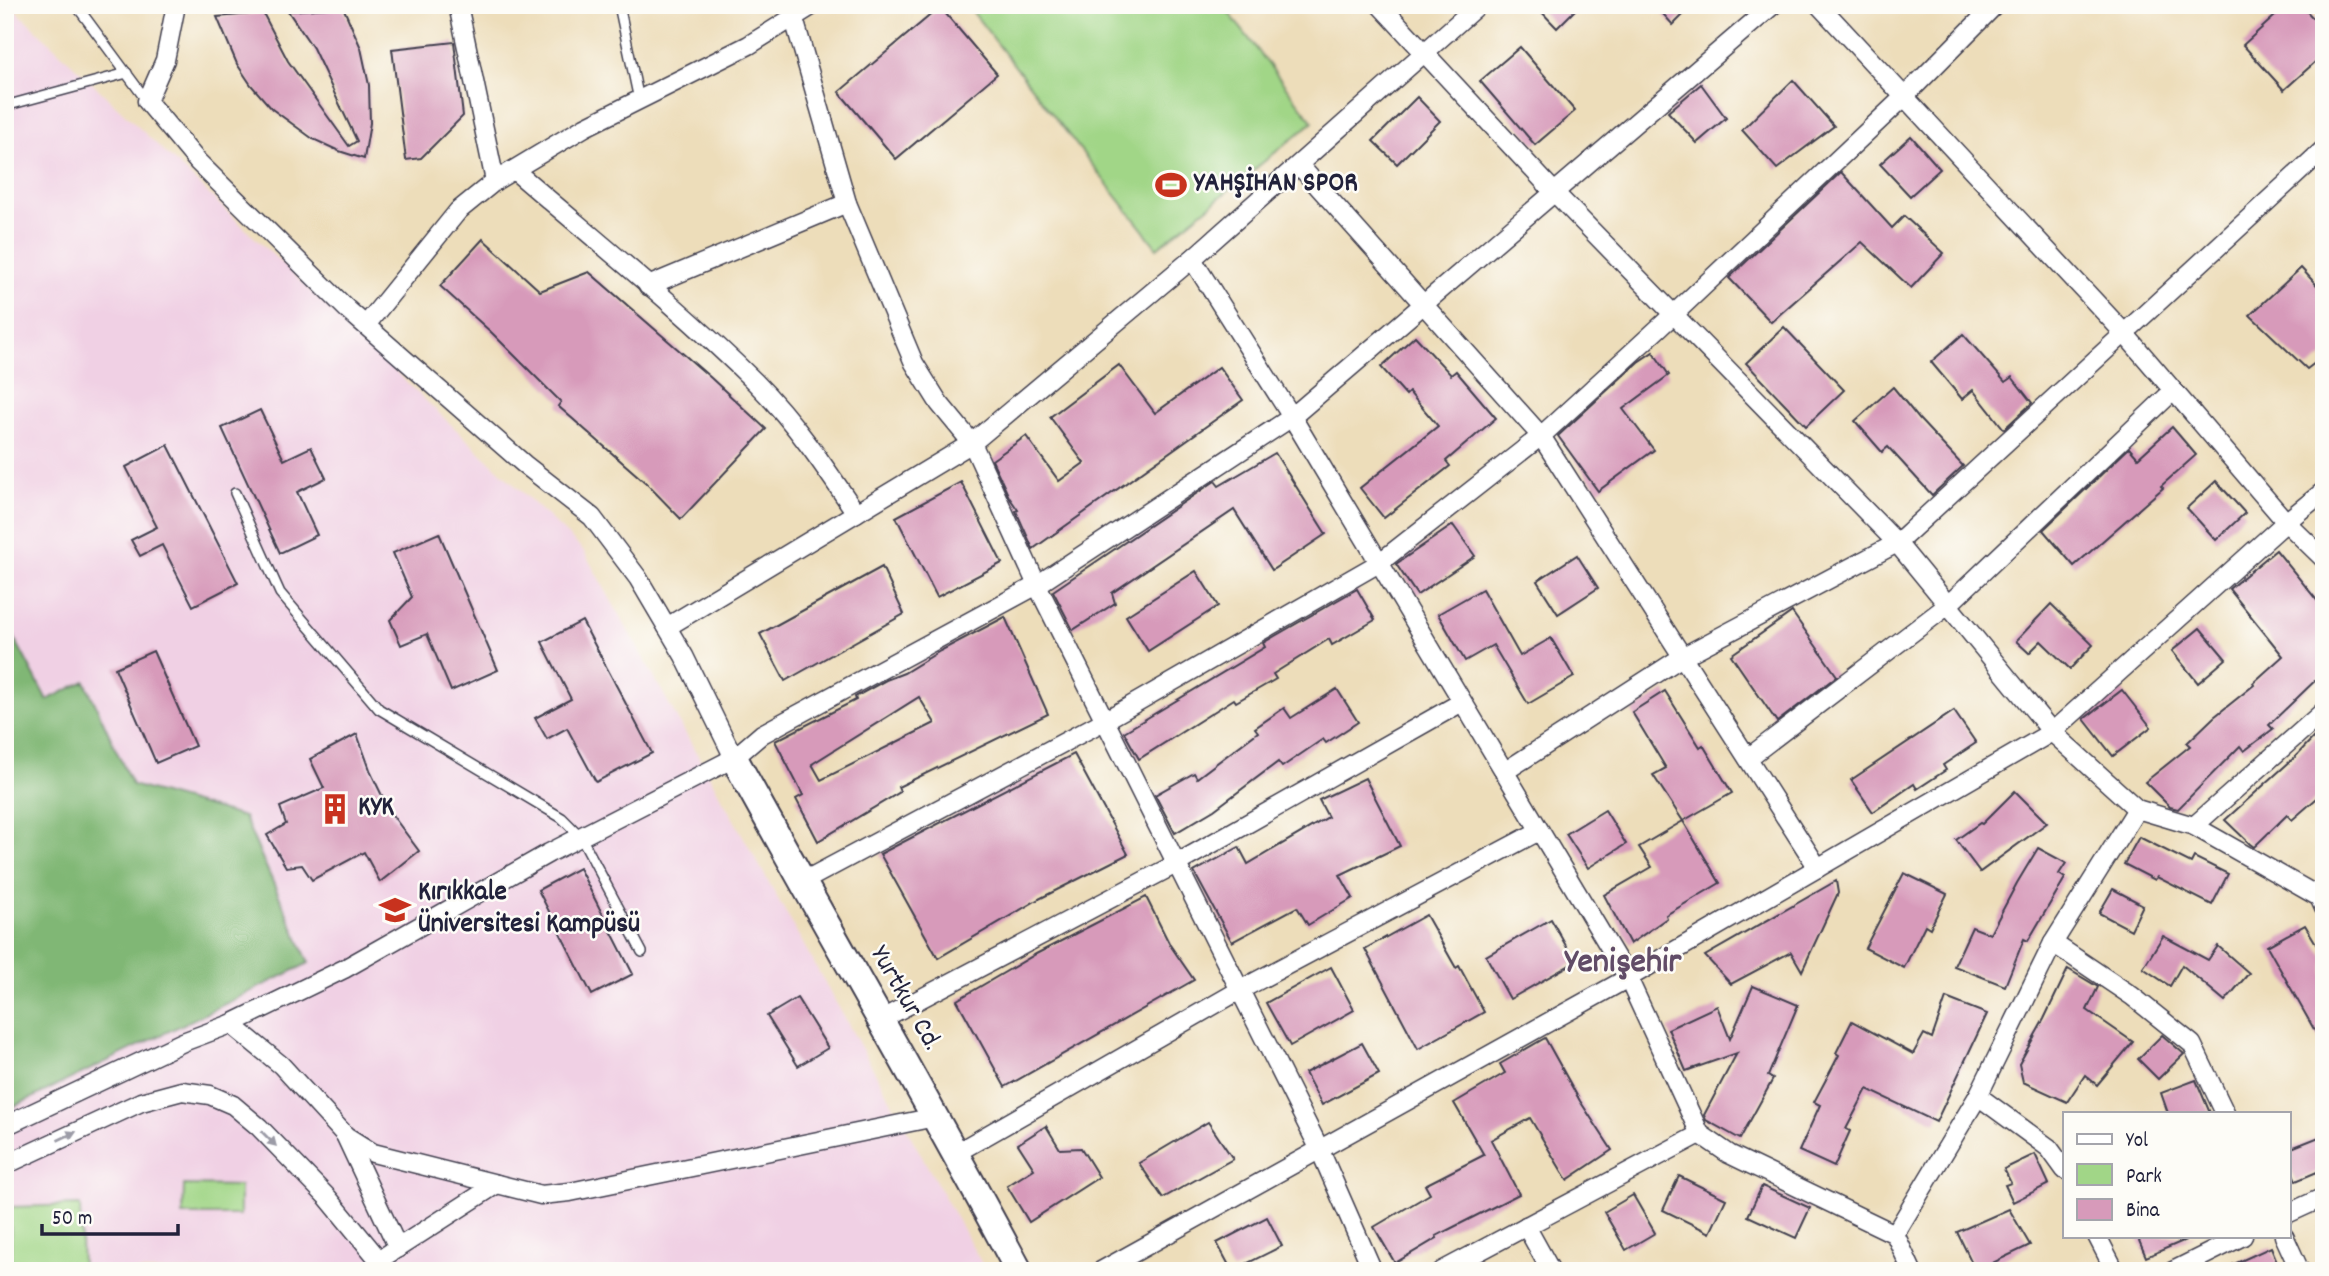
<svg xmlns="http://www.w3.org/2000/svg" width="2329" height="1276" viewBox="0 0 2329 1276" font-family="Dekko,sans-serif">
<style>
.built{fill:#f0d0e4}
.green{fill:#a1d687;stroke:#627c61;stroke-width:2}
.forest{fill:#80b774;stroke:#516c58;stroke-width:2}
.building{fill:#d79aba;fill-rule:evenodd}
.lines{fill:none;stroke-linecap:round;stroke-linejoin:round}
.lane-casing{stroke:#403e4e;stroke-width:12}
.street-casing{stroke:#403e4e;stroke-width:21}
.secondary-casing{stroke:#403e4e;stroke-width:30}
.lane{stroke:#fff;stroke-width:9}
.street{stroke:#fff;stroke-width:18}
.secondary{stroke:#fff;stroke-width:26}
.oneway{fill:#9c9ca7}
.labels{text-anchor:middle;dominant-baseline:central;stroke-width:5;stroke-linejoin:round;paint-order:stroke}
.poi-label{font-size:28px;font-weight:bold;fill:#22223b;stroke:#fdfcf7;text-anchor:start}
.street-label{font-size:28px;fill:#22223b;stroke:#fdfcf7}
.district-label{font-size:35px;font-weight:bold;fill:#614c67;stroke:#fdfcf7}
</style>
<rect width="100%" height="100%" fill="#fdfcf7"/>
<filter id="ink" filterUnits="userSpaceOnUse"><feTurbulence type="fractalNoise" baseFrequency=".0143" numOctaves="2"/><feDisplacementMap in="SourceGraphic" scale="14" xChannelSelector="R" yChannelSelector="G"/><feConvolveMatrix kernelMatrix="1 2 1 2 8 2 1 2 1" color-interpolation-filters="sRGB"/></filter>
<filter id="wash" filterUnits="userSpaceOnUse"><feTurbulence type="fractalNoise" baseFrequency=".00686" numOctaves="4" result="noise"/><feDisplacementMap in="SourceGraphic" scale="28" xChannelSelector="R" yChannelSelector="G"/><feGaussianBlur stdDeviation="1.57" result="paint"/><feColorMatrix in="noise" values="0 0 0 0 0 0 0 0 0 0 0 0 0 0 0 0 0 1.4 0 .05"/><feComposite in="paint" operator="in"/></filter>
<g filter="url(#wash)">
<rect width="100%" height="100%" fill="#edddba"/>
<path class="built" d="M5 5H10L583 550 986 1271H5Z"/>
<g class="green">
<path d="M980 5H1223L1313 122 1157 248 972 11Z"/>
<path d="M184 1185 240 1186V1215H183Z"/>
<path d="M80 1205 82 1271H11L10 1207Z"/>
</g>
<path class="forest" d="M5 620 47 700 85 681 132 785 244 817 309 963 5 1111Z"/>
<g id="blocks">
<g class="building">
<path d="M1535 5H1580L1557 28Z"/>
<path d="M1655 5H1693L1673 25Z"/>
<path d="M2287 5H2301L2324 30V54L2284 90 2243 45Z"/>
<path d="M343 7 361 48 369 85 370 123 364 159 339 151 313 139 272 109 251 85 237 64 217 17 263 13 288 61 349 146 357 141 313 48 288 11Z"/>
<path d="M940 7 997 74 896 159 839 92Z"/>
<path d="M454 42 463 116 421 158 406 160 392 49Z"/>
<path d="M1520 47 1575 111 1535 145 1480 81Z"/>
<path d="M1793 80 1834 126 1777 169 1742 130Z"/>
<path d="M1701 84 1726 118 1697 143 1668 112Z"/>
<path d="M1417 97 1440 121 1397 164 1373 141Z"/>
<path d="M1911 136 1940 169 1910 196 1880 164Z"/>
<path d="M1841 172 1892 228 1904 216 1944 253 1911 288 1862 242 1771 322 1729 278Z"/>
<path d="M483 239 540 291 589 272 711 378 766 429 681 519 646 483 558 406 561 402 492 333 440 286Z"/>
<path d="M2301 268 2324 293V356L2307 369 2250 315Z"/>
<path d="M1784 327 1844 390 1806 426 1746 363Z"/>
<path d="M1963 334 2005 382 2012 377 2032 403 2004 429 1973 390 1962 399 1931 362Z"/>
<path d="M1415 336 1451 375 1456 371 1496 418 1446 461 1450 466 1384 518 1360 488 1438 426 1409 392 1406 395 1381 367Z"/>
<path d="M1653 352 1669 375 1623 409 1654 450 1598 491 1558 436 1638 362Z"/>
<path d="M1119 365 1155 413 1219 367 1243 400 1033 549 1016 511 1018 510 1009 497 992 460 1026 436 1059 481 1084 463 1050 417Z"/>
<path d="M1893 387 1919 419 1963 466 1932 495 1888 447 1882 452 1855 421Z"/>
<path d="M260 410 284 460 311 447 326 478 297 492 317 535 280 553 222 428Z"/>
<path d="M2172 427 2196 455 2161 486 2163 488 2074 566 2043 530 2129 448 2138 458Z"/>
<path d="M168 445 238 583 193 606 162 545 140 556 131 540 157 527 126 467Z"/>
<path d="M1275 453 1326 534 1272 570 1234 510 1112 593 1115 603 1073 630 1053 591 1215 481 1219 486Z"/>
<path d="M2216 481 2245 513 2216 540 2187 508Z"/>
<path d="M961 482 1002 563 937 597 896 517Z"/>
<path d="M1453 525 1475 556 1417 595 1396 564Z"/>
<path d="M439 533 498 670 451 691 427 634 401 645 390 620 412 597 393 553Z"/>
<path d="M2276 550 2324 609V672L2269 725 2273 729 2244 751 2240 746 2178 809 2170 807 2145 782 2190 746 2187 743 2214 717 2254 685 2253 683 2283 656 2229 589Z"/>
<path d="M1577 555 1598 588 1558 614 1537 581Z"/>
<path d="M882 567 904 614 785 681 760 634Z"/>
<path d="M1196 571 1218 606 1148 651 1126 616Z"/>
<path d="M1357 589 1375 620 1332 645 1329 639 1273 674 1276 679 1236 702 1234 699 1139 759 1124 732 1265 647 1263 643 1275 636Z"/>
<path d="M1482 589 1520 656 1551 638 1574 677 1528 704 1493 645 1465 661 1438 614Z"/>
<path d="M2051 604 2093 645 2070 669 2041 641 2029 653 2016 641Z"/>
<path d="M1792 612 1837 676 1777 722 1731 655Z"/>
<path d="M1005 617 1048 714 898 787 900 792 818 841 796 799 803 795 775 741 856 700 855 697 886 680 904 673 940 651ZM919 697 935 723 821 780 812 764Z"/>
<path d="M582 621 652 753 596 782 567 728 547 739 535 718 571 699 542 642Z"/>
<path d="M2200 628 2226 659 2198 683 2172 651Z"/>
<path d="M153 651 195 746 156 763 115 668Z"/>
<path d="M1337 689 1358 722 1326 743 1323 739 1282 767 1278 762 1214 810 1175 833 1155 795 1194 773 1197 778 1258 732 1255 728 1284 708 1291 718Z"/>
<path d="M2122 690 2151 727 2113 756 2084 719Z"/>
<path d="M1665 691 1700 747 1703 745 1732 793 1683 821 1653 775 1666 768 1632 712Z"/>
<path d="M1954 711 1976 743 1943 765 1946 770 1917 789 1914 784 1873 812 1851 780Z"/>
<path d="M357 734 372 775 390 812 419 851 380 882 364 852 312 880 302 865 286 867 267 835 286 824 280 807 324 788 310 759Z"/>
<path d="M2314 737 2324 746V792L2292 820 2287 815 2254 847 2250 844 2225 820 2294 758Z"/>
<path d="M1074 754 1128 854 1039 899 938 958 880 854Z"/>
<path d="M1365 778 1400 846 1340 875 1353 898 1308 925 1297 907 1232 942 1194 872 1239 847 1248 864 1328 817 1319 800Z"/>
<path d="M2015 791 2047 823 1980 872 1956 840 1980 823 1982 824Z"/>
<path d="M1605 810 1626 844 1588 868 1566 834Z"/>
<path d="M1683 821 1720 883 1666 915 1667 918 1630 944 1604 895 1652 867 1639 847Z"/>
<path d="M2139 837 2191 863 2194 857 2228 874 2212 905 2157 877 2155 880 2124 864Z"/>
<path d="M2038 848 2066 863 2059 874 2065 878 2028 941 2024 939 2005 986 1954 966 1972 927 1990 934 2017 883Z"/>
<path d="M579 868 633 974 592 995 538 890Z"/>
<path d="M1904 873 1947 894 1930 928 1925 925 1904 968 1865 948Z"/>
<path d="M1836 881 1838 893 1802 971 1791 952 1731 984 1705 956Z"/>
<path d="M2113 889 2143 905 2131 930 2099 913Z"/>
<path d="M1146 897 1170 945 1194 980 1005 1087 957 1000 1036 954Z"/>
<path d="M1426 915 1456 968 1459 966 1484 1012 1418 1049 1365 949Z"/>
<path d="M1551 919 1575 962 1510 999 1486 956Z"/>
<path d="M2305 925 2324 957V1047L2267 946Z"/>
<path d="M2163 936 2208 960 2218 946 2249 973 2225 1001 2182 965 2170 986 2143 968Z"/>
<path d="M1331 967 1354 1010 1290 1046 1266 1003Z"/>
<path d="M2068 969 2098 987 2087 1010 2133 1042 2097 1085 2085 1075 2067 1102 2023 1082 2019 1064 2044 1019Z"/>
<path d="M1753 986 1798 1005 1768 1076 1773 1079 1740 1139 1706 1120 1704 1115 1737 1053 1686 1071 1668 1029 1717 1006 1730 1039Z"/>
<path d="M797 998 828 1048 798 1066 767 1016Z"/>
<path d="M1946 998 1987 1014 1936 1122 1867 1089 1846 1129 1850 1131 1834 1167 1799 1151 1820 1105 1814 1102 1839 1055 1836 1053 1852 1021 1913 1054 1924 1034 1932 1038Z"/>
<path d="M2162 1035 2184 1054 2158 1079 2138 1059Z"/>
<path d="M1545 1038 1580 1101 1612 1150 1567 1180 1530 1118 1491 1140 1519 1194 1436 1236 1437 1238 1395 1263 1374 1227 1430 1194 1425 1185 1484 1155 1454 1103 1505 1073 1500 1064Z"/>
<path d="M1362 1043 1379 1074 1322 1105 1305 1073Z"/>
<path d="M2196 1080 2210 1113H2168L2161 1093Z"/>
<path d="M1208 1122 1233 1159 1163 1198 1139 1163Z"/>
<path d="M1046 1126 1060 1149 1081 1148 1099 1177 1029 1222 1007 1186 1034 1169 1018 1144Z"/>
<path d="M2319 1137 2324 1148V1169L2296 1181 2289 1164V1149Z"/>
<path d="M2035 1154 2049 1184 2013 1202 2005 1185 2011 1183 2004 1169Z"/>
<path d="M1679 1176 1726 1199 1710 1233 1663 1210Z"/>
<path d="M1762 1186 1810 1208 1796 1238 1748 1216Z"/>
<path d="M1633 1195 1655 1233 1626 1250 1604 1212Z"/>
<path d="M2009 1209 2030 1245 1976 1271 1957 1232Z"/>
<path d="M1267 1217 1282 1246 1232 1271 1217 1243Z"/>
<path d="M2137 1236H2195L2146 1257Z"/>
<path d="M2271 1247 2281 1271H2219Z"/>
</g>
</g>
</g>
<g filter="url(#ink)">
<use href="#blocks" fill-opacity="0" stroke="#403e4e" stroke-width="2"/>
<g class="lines">
<defs>
<g id="lane">
<path d="M76 5 147 101"/>
<path d="M619 5 639 100"/>
<path d="M5 106 127 73"/>
<path d="M235 493 280 593 379 709 562 818 581 837 642 952"/>
</g>
<g id="street">
<path d="M176 5 165 60 147 101 198 162 348 310 524 464 592 517 638 578 684 656 734 758"/>
<path d="M458 5 495 181"/>
<path d="M790 5 847 203 914 363 939 403 972 443 1037 585 1319 1148 1373 1271"/>
<path d="M1380 5 1554 192 1897 543 2052 732 2137 809 2194 826 2319 897 2324 908"/>
<path d="M1819 5 2124 333 2286 522 2324 559"/>
<path d="M1299 165 1541 436 1818 868"/>
<path d="M514 170C594 239 679 307 755 382 794 421 825 467 856 513"/>
<path d="M1192 259 1292 417 1628 978 1700 1134 1729 1154 1895 1234 1912 1271"/>
<path d="M648 286 847 203"/>
<path d="M366 325 458 211 495 181 585 127 749 45 813 5"/>
<path d="M667 627 972 443 1192 259 1478 5"/>
<path d="M1748 758 1948 605 2173 391"/>
<path d="M1504 772 1682 657 1897 543 2324 149"/>
<path d="M2194 826 2324 711"/>
<path d="M802 882 1104 721 1379 563 1541 436 1674 314 1905 96 1995 5"/>
<path d="M2053 943 2132 996 2192 1044 2225 1113"/>
<path d="M880 1020 1176 864 1462 702"/>
<path d="M231 1024 281 1065 346 1136 373 1153 541 1195 570 1192 935 1117"/>
<path d="M1978 1096 2049 1148 2065 1170"/>
<path d="M5 1126 183 1042 231 1024 344 969 549 853 734 758 762 734 1037 585 1292 417 1773 5"/>
<path d="M346 1137 398 1248"/>
<path d="M956 1153 1240 990 1539 831"/>
<path d="M5 1165 141 1102 182 1091 210 1095 233 1105 259 1127 328 1198 379 1260 384 1271"/>
<path d="M2289 1213 2324 1197"/>
<path d="M1526 1226 1551 1271"/>
<path d="M1895 1234 1978 1096 2053 943 2137 809"/>
<path d="M2097 1236 2115 1271"/>
<path d="M2284 1236 2300 1271"/>
<path d="M379 1260 497 1184"/>
<path d="M1101 1271 1628 978 2052 732 2286 522 2324 491"/>
<path d="M1442 1271 1700 1134"/>
<path d="M2173 1271 2243 1236"/>
</g>
<path id="secondary" d="M734 758C828 930 927 1098 1019 1271"/>
</defs>
<use href="#lane" class="lane-casing"/>
<use href="#street" class="street-casing"/>
<use href="#secondary" class="secondary-casing"/>
<use href="#lane" class="lane"/>
<use href="#street" class="street"/>
<use href="#secondary" class="secondary"/>
</g>
<defs><path id="oneway-solid" d="M-6-.8H1V-3.2L6.5 0L1 3.2V.8H-6Z" transform="scale(1.75)"/></defs>
<g class="oneway">
<use href="#oneway-solid" transform="translate(67 1136) rotate(-25)"/>
<use href="#oneway-solid" transform="translate(269 1139) rotate(45)"/>
</g>
</g>
<defs>
<symbol id="stadium-bare" viewBox="-9 -9 18 18"><path d="M0-5a6.5 5 0 1 0 0 10a6.5 5 0 1 0 0-10ZM-3.5-1.8h7v3.6h-7Z" fill="#c8321e" stroke="#fdfcf7" stroke-width="2.5" paint-order="stroke"/></symbol>
<symbol id="building-bare" viewBox="-9 -9 18 18"><path d="M-4-6H4V6H1V3H-1V6H-4ZM-2.5-4.3h1.7v1.8h-1.7ZM.8-4.3h1.7v1.8H.8ZM-2.5-1h1.7V.8h-1.7ZM.8-1h1.7V.8H.8Z" fill="#c8321e" stroke="#fdfcf7" stroke-width="2.5" paint-order="stroke"/></symbol>
<symbol id="university-bare" viewBox="-9 -9 18 18"><path d="M0-5L7-2L0 1L-7-2ZM-4 1L0 2.5L4 1V4Q0 6-4 4Z" fill="#c8321e" stroke="#fdfcf7" stroke-width="2.5" paint-order="stroke"/></symbol>
</defs>
<g fill-rule="evenodd">
<use href="#stadium-bare" x="1149" y="163" width="44" height="44"/>
<use href="#building-bare" x="313" y="787" width="44" height="44"/>
<use href="#university-bare" x="373" y="888" width="44" height="44"/>
</g>
<g class="labels">
<g class="poi-label">
<text x="1194" y="185">YAHŞİHAN SPOR</text>
<text x="358" y="809">KYK</text>
<text x="418" y="894">Kırıkkale<tspan x="418" dy="32">Üniversitesi Kampüsü</tspan></text>
</g>
<g class="street-label">
<text transform="translate(904 999) rotate(60)">Yurtkur Cd.</text>
</g>
<g class="district-label">
<text x="1623" y="964">Yenişehir</text>
</g>
</g>
<rect width="2329" height="1276" fill="none" stroke="#fdfcf7" stroke-width="28"/>
<rect x="2063" y="1112" width="228" height="126" fill="#fdfcf7" stroke="#a5a5ac" stroke-width="2"/>
<rect x="2077" y="1134" width="35" height="10" fill="#ffffff" stroke="#a5a5ac" stroke-width="2"/>
<text x="2126" y="1146" font-size="21" fill="#22223b">Yol</text>
<rect x="2077" y="1164" width="35" height="21" fill="#a1d687" stroke="#a5a5ac" stroke-width="2"/>
<text x="2126" y="1182" font-size="21" fill="#22223b">Park</text>
<rect x="2077" y="1199" width="35" height="21" fill="#d79aba" stroke="#a5a5ac" stroke-width="2"/>
<text x="2126" y="1216" font-size="21" fill="#22223b">Bina</text>
<path d="M42 1224v10h136v-10" fill="none" stroke="#22223b" stroke-width="3.5"/>
<text x="52" y="1224" font-size="21" fill="#22223b" stroke="#fdfcf7" stroke-width="5" paint-order="stroke">50 m</text>
</svg>
